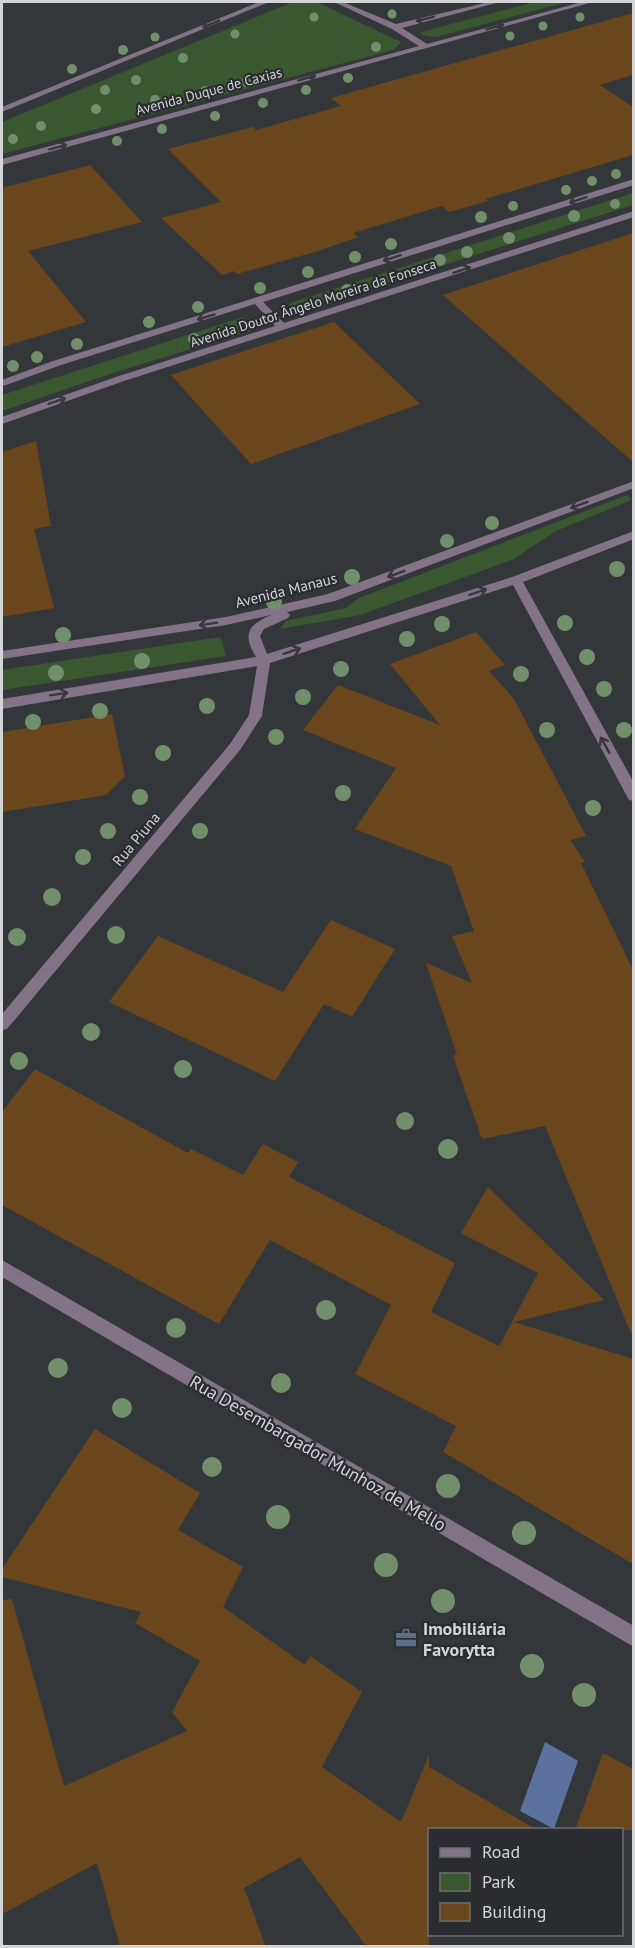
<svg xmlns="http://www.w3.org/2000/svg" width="635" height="1948" viewBox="0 0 635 1948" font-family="'PT Sans',sans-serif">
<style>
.green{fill:#39582f}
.water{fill:#5c729e}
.building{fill:#6a461d}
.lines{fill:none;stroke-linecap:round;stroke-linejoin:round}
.minor{fill:#837386;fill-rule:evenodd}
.tree{fill:#728f6c}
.oneway{stroke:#37373d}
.labels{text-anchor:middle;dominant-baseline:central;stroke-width:4.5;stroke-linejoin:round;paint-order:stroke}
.far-street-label{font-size:14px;fill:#d3d5d7;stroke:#2a2c30}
.street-label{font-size:15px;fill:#d3d5d7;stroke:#2a2c30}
.near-street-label{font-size:18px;fill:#d3d5d7;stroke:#2a2c30}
.near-poi-label{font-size:18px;font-weight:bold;fill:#d3d5d7;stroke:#2a2c30;text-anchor:start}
</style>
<rect width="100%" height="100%" fill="#34373a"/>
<g class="green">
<path d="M293 2H317L401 42 393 50 2 154V122Z"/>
<path d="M535 2H567L436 37 421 35V32Z"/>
<path d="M633 193V205L298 311 289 305 290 303Z"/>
<path d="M243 317 256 329 116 372 2 411V395Z"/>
<path d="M627 495 631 500 556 531 512 560 360 615 280 629 286 621 346 608 359 598Z"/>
<path d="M220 637 226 656 2 690V670Z"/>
</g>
<path class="water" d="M545 1742 578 1761 554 1829 520 1811Z"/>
<g class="building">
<path d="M633 13V75L600 85 633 107V155L485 199 488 201 449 212 442 206 353 233 358 237 318 251 237 274 234 271 222 275 161 218 221 202 168 149 253 127 256 130 341 106 331 98Z"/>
<path d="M90 165 142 222 28 251 86 322 2 347V188Z"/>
<path d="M633 233V462L443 295Z"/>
<path d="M334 322 420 404 251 464 171 375Z"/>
<path d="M36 441 51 526 34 529 54 608 2 617V452Z"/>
<path d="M476 632 505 665 489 671 514 699 586 836 570 840 585 862 581 863 633 970V1338L545 1126 482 1139 453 1056 457 1055 426 963 472 983 452 936 474 931 451 866 355 829 396 768 303 730 338 685 440 725 390 664Z"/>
<path d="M112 714 125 776 106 795 2 812V732Z"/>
<path d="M331 920 395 949 352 1017 324 1004 275 1081 109 1002 158 936 283 992Z"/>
<path d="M35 1069 188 1153 191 1149 243 1175 263 1144 298 1162 289 1177 455 1263 431 1312 499 1346 538 1273 461 1233 488 1187 604 1300 514 1322 633 1359V1564L443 1452 456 1426 355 1374 391 1305 270 1240 219 1324 2 1205V1112Z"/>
<path d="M95 1429 200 1493 178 1530 243 1567 223 1607 305 1665 310 1656 362 1692 322 1767 401 1822 429 1755V1767L537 1830H429V1947H367L300 1857 244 1888 266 1947H120L97 1863 2 1914V1600L12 1599 64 1786 187 1731 172 1712 200 1661 135 1623 141 1612 2 1577V1569Z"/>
<path d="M603 1753 633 1769V1830H575Z"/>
</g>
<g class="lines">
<g class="minor">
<path d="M259 2H269L2 112V107Z"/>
<path d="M334 2H343L396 24 489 2H500L402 28 427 44 582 2H593L2 165V159L419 46 392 29Z"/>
<path d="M634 179V185L263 302 284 323 634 211V217L124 381 2 424V417L116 377 275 326 255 304 61 365 6 385 2 386V380L53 361Z"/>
<path d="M634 481V488L335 601 287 612 290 615 288 618 264 629 260 636 267 654 512 577 634 531V539L523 582 634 783V801L629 800 513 585 270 663 262 716 240 750 7 1029 2 1030V1014L230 744 249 715 257 666 2 709V699L256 657C242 634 248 625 271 615L226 625 2 659V651L226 617 328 594Z"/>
<path d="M2 1260 634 1626V1647L2 1277Z"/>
</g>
</g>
<g class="tree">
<circle cx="392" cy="14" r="4.5"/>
<circle cx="314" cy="17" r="4.5"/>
<circle cx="580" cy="17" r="4.5"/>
<circle cx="543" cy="26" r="4.5"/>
<circle cx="235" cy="34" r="4.5"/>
<circle cx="510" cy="36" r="4.5"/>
<circle cx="155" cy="37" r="4.5"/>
<circle cx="376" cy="47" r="5"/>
<circle cx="123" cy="50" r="5"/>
<circle cx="183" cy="58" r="5"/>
<circle cx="72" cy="69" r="5"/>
<circle cx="348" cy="78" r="5"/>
<circle cx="136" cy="80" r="5"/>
<circle cx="246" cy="82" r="5"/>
<circle cx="105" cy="90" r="5"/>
<circle cx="306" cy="90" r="5"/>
<circle cx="205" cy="91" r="5"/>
<circle cx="155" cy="100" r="5"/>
<circle cx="263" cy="103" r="5"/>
<circle cx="96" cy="109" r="5"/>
<circle cx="215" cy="116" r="5"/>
<circle cx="41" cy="126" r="5"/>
<circle cx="162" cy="129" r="5"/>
<circle cx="13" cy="139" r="5"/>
<circle cx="117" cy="141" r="5"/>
<circle cx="616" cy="174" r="5"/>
<circle cx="592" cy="181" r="5"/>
<circle cx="566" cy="190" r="5"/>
<circle cx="615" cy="204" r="5"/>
<circle cx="513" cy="206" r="5"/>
<circle cx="574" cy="216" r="6"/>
<circle cx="481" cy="217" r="6"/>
<circle cx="509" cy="238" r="6"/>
<circle cx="391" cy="244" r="6"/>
<circle cx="467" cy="252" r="6"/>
<circle cx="355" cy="257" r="6"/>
<circle cx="440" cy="260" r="6"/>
<circle cx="308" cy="272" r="6"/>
<circle cx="260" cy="288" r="6"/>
<circle cx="347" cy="290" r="6"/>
<circle cx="198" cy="307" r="6"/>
<circle cx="149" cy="322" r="6"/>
<circle cx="194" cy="339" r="6"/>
<circle cx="77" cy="344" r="6"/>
<circle cx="37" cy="357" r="6"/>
<circle cx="13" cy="366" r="6"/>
<circle cx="492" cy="523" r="7"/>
<circle cx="447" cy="541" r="7"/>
<circle cx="617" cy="569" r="8"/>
<circle cx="352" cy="577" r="8"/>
<circle cx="274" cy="602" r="8"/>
<circle cx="565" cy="623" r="8"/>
<circle cx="442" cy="624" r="8"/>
<circle cx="63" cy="635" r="8"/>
<circle cx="407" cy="639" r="8"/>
<circle cx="587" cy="657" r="8"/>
<circle cx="142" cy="661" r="8"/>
<circle cx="341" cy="669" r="8"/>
<circle cx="56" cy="673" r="8"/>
<circle cx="521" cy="674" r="8"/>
<circle cx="604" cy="689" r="8"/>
<circle cx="303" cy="697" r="8"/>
<circle cx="207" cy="706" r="8"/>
<circle cx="100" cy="711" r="8"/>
<circle cx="33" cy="722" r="8"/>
<circle cx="547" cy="730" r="8"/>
<circle cx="624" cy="730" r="8"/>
<circle cx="276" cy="737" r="8"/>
<circle cx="163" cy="753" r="8"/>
<circle cx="343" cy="793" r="8"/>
<circle cx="140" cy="797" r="8"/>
<circle cx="593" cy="808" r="8"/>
<circle cx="108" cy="831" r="8"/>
<circle cx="200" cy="831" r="8"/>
<circle cx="83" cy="857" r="8"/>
<circle cx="52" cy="897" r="9"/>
<circle cx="116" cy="935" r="9"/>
<circle cx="17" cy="937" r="9"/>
<circle cx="91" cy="1032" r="9"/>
<circle cx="19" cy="1061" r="9"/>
<circle cx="183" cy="1069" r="9"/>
<circle cx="405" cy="1121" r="9"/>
<circle cx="448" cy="1149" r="10"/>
<circle cx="326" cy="1310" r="10"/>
<circle cx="176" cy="1328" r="10"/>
<circle cx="58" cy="1368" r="10"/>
<circle cx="281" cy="1383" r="10"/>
<circle cx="122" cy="1408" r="10"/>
<circle cx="212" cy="1467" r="10"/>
<circle cx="448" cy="1486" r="12"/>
<circle cx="278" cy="1517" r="12"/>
<circle cx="524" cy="1533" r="12"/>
<circle cx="386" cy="1565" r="12"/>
<circle cx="443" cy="1601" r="12"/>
<circle cx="532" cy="1666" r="12"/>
<circle cx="584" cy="1695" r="12"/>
</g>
<defs><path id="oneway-shaft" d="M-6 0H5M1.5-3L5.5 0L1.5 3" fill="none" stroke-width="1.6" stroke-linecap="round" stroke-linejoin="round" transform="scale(1.5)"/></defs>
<g class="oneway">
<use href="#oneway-shaft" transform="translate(425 19) rotate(166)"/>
<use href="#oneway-shaft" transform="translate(211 24) rotate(158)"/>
<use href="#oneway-shaft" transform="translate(495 27) rotate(-15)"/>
<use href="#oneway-shaft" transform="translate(307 78) rotate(-15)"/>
<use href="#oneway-shaft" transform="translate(58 147) rotate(-15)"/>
<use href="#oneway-shaft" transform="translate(578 200) rotate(162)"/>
<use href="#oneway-shaft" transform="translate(392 258) rotate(162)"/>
<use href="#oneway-shaft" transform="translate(462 270) rotate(-18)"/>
<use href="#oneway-shaft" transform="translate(206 317) rotate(163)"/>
<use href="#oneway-shaft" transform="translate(57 401) rotate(-19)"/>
<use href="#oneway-shaft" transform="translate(579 505) rotate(159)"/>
<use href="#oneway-shaft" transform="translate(396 574) rotate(159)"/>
<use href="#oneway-shaft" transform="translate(478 592) rotate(-18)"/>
<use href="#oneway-shaft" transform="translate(208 624) rotate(171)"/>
<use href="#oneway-shaft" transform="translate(292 651) rotate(-18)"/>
<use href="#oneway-shaft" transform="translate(59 694) rotate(-9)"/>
<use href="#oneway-shaft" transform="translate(605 745) rotate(-119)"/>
</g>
<defs>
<symbol id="office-bare" viewBox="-9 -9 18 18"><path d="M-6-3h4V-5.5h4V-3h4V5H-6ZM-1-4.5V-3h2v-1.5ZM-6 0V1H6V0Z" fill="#5c6f8a" stroke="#2a2c30" stroke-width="2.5" paint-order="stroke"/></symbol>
</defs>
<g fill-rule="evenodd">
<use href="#office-bare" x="391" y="1623" width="30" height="30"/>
</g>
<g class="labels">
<g class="far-street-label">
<text transform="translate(209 91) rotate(-15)">Avenida Duque de Caxias</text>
<text transform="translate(313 303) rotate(-18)">Avenida Doutor Ângelo Moreira da Fonseca</text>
</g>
<g class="street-label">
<text transform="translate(286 590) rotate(-14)">Avenida Manaus</text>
<text transform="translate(136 839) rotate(-50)">Rua Piuna</text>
</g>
<g class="near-street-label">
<text transform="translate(318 1453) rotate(30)">Rua Desembargador Munhoz de Mello</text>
</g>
<g class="near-poi-label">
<text x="423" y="1628">Imobiliária<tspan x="423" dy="21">Favorytta</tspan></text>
</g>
</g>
<rect width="635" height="1948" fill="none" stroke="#d3d5d7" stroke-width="6"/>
<rect x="428" y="1828" width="195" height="108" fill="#2a2c30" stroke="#6e7073" stroke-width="1.5"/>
<rect x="440" y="1848" width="30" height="9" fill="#837386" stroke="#6e7073" stroke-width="1.5"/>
<text x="482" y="1858" font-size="18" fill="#d3d5d7">Road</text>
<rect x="440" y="1873" width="30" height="18" fill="#39582f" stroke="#6e7073" stroke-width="1.5"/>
<text x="482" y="1888" font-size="18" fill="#d3d5d7">Park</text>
<rect x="440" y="1903" width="30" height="18" fill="#6a461d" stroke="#6e7073" stroke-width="1.5"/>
<text x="482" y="1918" font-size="18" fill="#d3d5d7">Building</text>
</svg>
